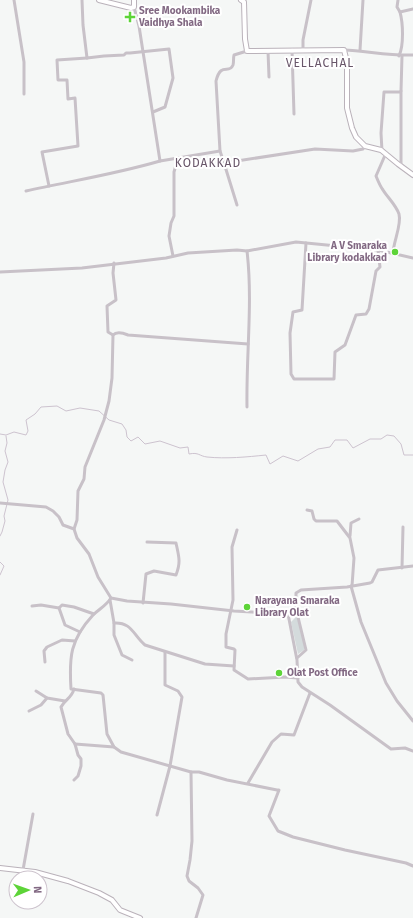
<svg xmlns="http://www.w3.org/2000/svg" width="413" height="918" viewBox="0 0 413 918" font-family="'Fira Sans',sans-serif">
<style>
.green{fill:#d4dbdc}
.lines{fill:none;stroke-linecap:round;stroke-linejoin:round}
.stream{stroke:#cdc3cf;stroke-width:1}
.major-casing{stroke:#bab2ba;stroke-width:6}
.minor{stroke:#c8c1c8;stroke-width:3}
.major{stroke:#fff;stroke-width:4}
.poi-dot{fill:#5dd438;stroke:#fff;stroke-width:1.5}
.labels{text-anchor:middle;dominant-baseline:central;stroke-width:4;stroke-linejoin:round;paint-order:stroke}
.poi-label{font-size:10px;font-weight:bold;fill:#826983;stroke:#fff;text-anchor:start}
.quarter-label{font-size:12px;letter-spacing:1px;fill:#685669;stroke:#fff}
</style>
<rect width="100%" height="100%" fill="#f5f7f6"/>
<path class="green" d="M294 613 297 617 305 646 304 650 298 654 291 622 295 618Z"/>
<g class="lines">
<g class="stream">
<path d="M0 434 6 435 14 432 26 435 28 431 26 420 35 414 41 407 57 406 66 411 80 408 99 411 109 420 122 424 126 430 127 437 131 441 138 437 145 444 160 441 180 448 188 447 189 454C199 452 199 456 207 457 226 459 247 457 266 455L270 464 283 456 298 461 318 449 330 447 335 440H347L353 448 370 439H381L387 435 394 436 401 444 404 455H413"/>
<path d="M0 536 2 532 5 521 4 516 8 500 3 482 5 470 8 462 5 451 7 443 6 436"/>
<path d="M0 562 4 566 0 575"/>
</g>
<defs>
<g id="major">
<path d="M99 0 131 8 134 7V0"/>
<path d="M241 0 244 2 245 39 247 51 344 50 347 62V108L352 128 356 137 365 146 381 150 398 164 413 175"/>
<path d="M0 868 35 872 68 881 99 893 112 900 120 910 140 918"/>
</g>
</defs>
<use href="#major" class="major-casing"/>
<g class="minor">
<path d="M14 0 24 62V94"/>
<path d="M82 0 83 25 87 58 104 56 124 55 126 53H130L169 49 173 78 165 107 153 112"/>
<path d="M398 0 397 7 400 12"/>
<path d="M134 7 139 26 160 161 220 151 224 163 315 149 353 151 363 149 365 146"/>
<path d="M292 50 294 114"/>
<path d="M303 50V40L311 0"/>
<path d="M344 50C367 51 390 56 413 55"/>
<path d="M360 50 363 0"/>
<path d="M268 51 269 77"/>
<path d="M399 56C404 45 403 23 400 12L413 9"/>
<path d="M401 91V167"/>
<path d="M220 151 216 81C221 61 229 75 233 65 234 62 233 59 234 55L247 51"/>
<path d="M382 151 381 133 384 92H400L401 91 402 56"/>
<path d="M386 153 376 176C378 181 380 186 383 190 388 198 396 205 399 214 402 225 393 242 393 254"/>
<path d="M224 163 237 205"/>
<path d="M49 186 42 152 78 146 75 98 68 99 67 80H58L57 60 87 58"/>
<path d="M26 191C71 181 116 174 160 161"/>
<path d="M306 243 302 310 293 312 290 333 291 374 294 379H334L335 352 345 345 356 315 366 314 369 309 376 271 380 267 378 250"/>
<path d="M173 256 169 236 171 223 174 216V172L178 158"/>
<path d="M0 272 82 268 166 258 188 253 237 250 247 251 296 242 378 250 413 258"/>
<path d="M113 335 108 332 107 306 116 300 113 273 114 263"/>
<path d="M247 407C246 355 253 302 247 251"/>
<path d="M0 503 46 507 53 511 59 517 63 525 74 529 77 538 89 554 98 577 111 598 127 601 171 604 234 611 288 614 297 660 298 682 302 687 330 705 391 749 405 748 413 751"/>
<path d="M307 510 312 511 314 519 316 521H337L350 538 354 558 352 586"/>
<path d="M74 529 77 520 78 491 84 479 85 467 104 420 109 401 112 378 113 335C117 331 123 333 128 335L248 344"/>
<path d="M237 530 232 547 233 600 226 634V647L234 649 235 650 234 670 248 679 285 677 298 678"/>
<path d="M350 536 351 523 359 519"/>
<path d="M402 568 403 527"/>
<path d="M351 586 361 622 386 683 397 701 413 721"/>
<path d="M111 598C106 606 99 609 93 615 70 640 69 657 71 689L101 693 103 695 107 734 114 747 121 752 191 772H199L227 780 277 790H279L269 816 278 831 293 837 345 850 406 863 413 866"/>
<path d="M110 600 114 623C132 622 133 635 145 645L205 664 234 666"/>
<path d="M143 603 146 574 154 571 176 575C181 562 179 557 176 543L147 542"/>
<path d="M32 606 41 605 59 608 62 605 74 607 94 614"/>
<path d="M59 608 65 625 80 632"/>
<path d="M294 611 298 617 306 650 297 658"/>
<path d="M288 614 296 610V593L301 590 347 587 370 583 372 582 378 570 413 566"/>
<path d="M114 623V635L122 655 132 660"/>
<path d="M45 662 44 651 47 647 62 640 75 641"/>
<path d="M74 689C72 698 65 699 61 707L68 734 75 744 78 755 81 759V766L78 776 74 780"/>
<path d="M36 691 47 698 65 701"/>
<path d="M29 711 41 705 47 698"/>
<path d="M75 744 114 747"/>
<path d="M191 772 192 841 190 860 187 876 189 881 198 888 203 895 196 918"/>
<path d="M248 783 272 742 281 734 294 735 310 693"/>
<path d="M157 815 170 766 182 697 178 691 165 685V652"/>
<path d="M23 870 33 814"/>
</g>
<use href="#major" class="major"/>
</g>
<g class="poi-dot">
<path d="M128 11h4v4h4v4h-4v4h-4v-4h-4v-4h4z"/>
<circle cx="395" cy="252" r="4"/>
<circle cx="247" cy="607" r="4"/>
<circle cx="279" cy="673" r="4"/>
</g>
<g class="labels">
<g class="poi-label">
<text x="139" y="11">Sree Mookambika<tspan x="139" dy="12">Vaidhya Shala</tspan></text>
<text x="387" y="246" text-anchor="end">A V Smaraka<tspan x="387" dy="12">Library kodakkad</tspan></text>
<text x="255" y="601">Narayana Smaraka<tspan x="255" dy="12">Library Olat</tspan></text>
<text x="287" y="673">Olat Post Office</text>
</g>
<g class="quarter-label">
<text x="320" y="63">VELLACHAL</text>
<text x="208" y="163">KODAKKAD</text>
</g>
</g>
<g transform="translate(28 890) rotate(88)"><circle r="19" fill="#ffffff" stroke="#cdc3cd"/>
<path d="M0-3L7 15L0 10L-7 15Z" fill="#5dd438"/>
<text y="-6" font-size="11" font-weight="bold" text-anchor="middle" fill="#826983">N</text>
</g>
</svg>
